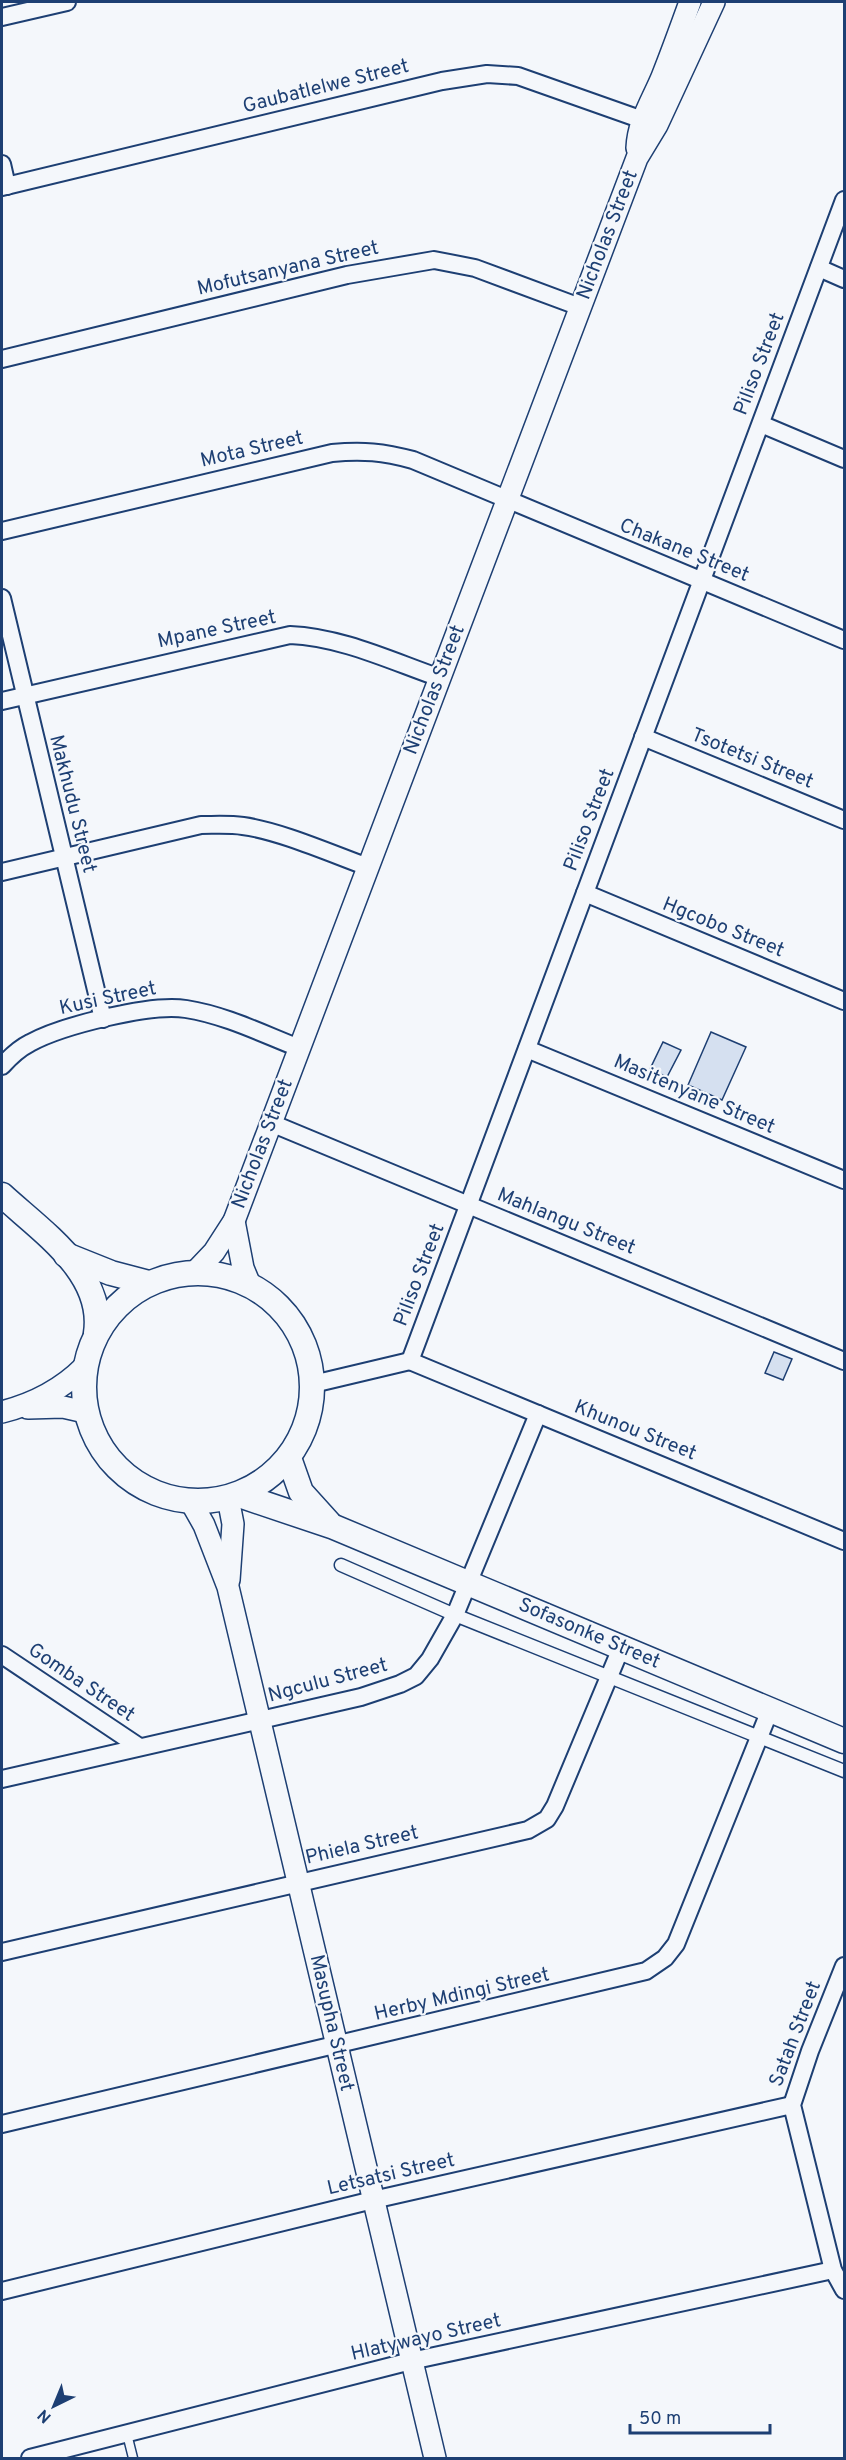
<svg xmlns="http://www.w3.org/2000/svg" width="846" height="2460" viewBox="0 0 846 2460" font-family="Overpass,sans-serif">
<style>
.building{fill:#d5e0f0;stroke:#1d3f73;stroke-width:1.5}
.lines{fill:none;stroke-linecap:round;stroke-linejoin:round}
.service-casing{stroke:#1d3f73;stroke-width:11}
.pedestrian-casing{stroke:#1d3f73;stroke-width:15}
.minor-casing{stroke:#1d3f73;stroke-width:20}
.tertiary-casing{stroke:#1d3f73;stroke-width:24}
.secondary-casing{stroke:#1d3f73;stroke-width:27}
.service{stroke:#f4f7fb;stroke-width:8}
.pedestrian{stroke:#f4f7fb;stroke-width:12}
.minor{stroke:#f4f7fb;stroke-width:16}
.tertiary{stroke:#f4f7fb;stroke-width:21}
.secondary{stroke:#f4f7fb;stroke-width:24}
.labels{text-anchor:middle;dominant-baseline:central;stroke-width:4.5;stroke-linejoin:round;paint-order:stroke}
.street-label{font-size:20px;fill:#1d3f73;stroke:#f4f7fb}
</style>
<rect width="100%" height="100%" fill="#f4f7fb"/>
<g class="building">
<path d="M711 1032 746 1047 722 1100 688 1085Z"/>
<path d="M663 1042 681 1050 667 1077 650 1069Z"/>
<path d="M774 1352 792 1359 783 1380 765 1373Z"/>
</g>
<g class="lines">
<defs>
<path id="service" d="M127 2434 133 2458"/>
<path id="pedestrian" d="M341 1565 455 1615 844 1771"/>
<g id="minor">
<path d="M2 17 67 2"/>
<path d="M2 164 7 186"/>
<path d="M2 187 442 81 487 74 518 76 654 124"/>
<path d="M819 268 844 279"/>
<path d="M2 359 347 275 434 260 475 268 580 307"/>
<path d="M761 424 844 459"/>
<path d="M2 531 332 453C363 450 383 452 413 460L844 640"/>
<path d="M2 598 103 1019"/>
<path d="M2 701 290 635C341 637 391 661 440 678"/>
<path d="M643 737 844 820"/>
<path d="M2 872 201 825C215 825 229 824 243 826 280 831 332 854 368 867"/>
<path d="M585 893 844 1001"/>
<path d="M527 1049 844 1180"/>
<path d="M2 1066C10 1057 18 1049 30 1043 61 1026 151 1003 186 1009 225 1015 263 1034 299 1048"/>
<path d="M271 1123 844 1361"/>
<path d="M410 1361 844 200"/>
<path d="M410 1361 844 1541"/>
<path d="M313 1384 410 1361"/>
<path d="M2 1655 138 1746"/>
<path d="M2 1779 361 1697 400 1684 416 1676 430 1659 455 1615 538 1414"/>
<path d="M2 1952 528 1830 547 1819 555 1806 621 1648"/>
<path d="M844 1966 810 2051 792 2105 833 2270 844 2290"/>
<path d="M2 2124 646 1971 665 1958 676 1944 770 1710"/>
<path d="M2 2291 373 2200 792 2105"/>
<path d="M30 2458 411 2361 833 2270"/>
</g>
<g id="tertiary">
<path d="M637 148C638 122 652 101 662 77 672 52 681 27 690 2"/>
<path d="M234 1221 243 1268 250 1285"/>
<path d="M195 1272 214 1252 234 1221 637 158 657 125 714 2"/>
<path d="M28 1408 63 1407 85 1412"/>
<path d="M2 1412C33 1404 61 1390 84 1367"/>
<path d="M228 1498 233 1524 229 1580"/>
<path d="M191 1502 204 1525 228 1587 435 2458"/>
</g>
<g id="secondary">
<path d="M2 1195C41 1231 105 1273 96 1333"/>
<path d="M66 1255 111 1273 149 1283"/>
<circle cx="198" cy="1387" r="114"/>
<path d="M289 1458 301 1492 329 1523"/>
<path d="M239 1495 334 1527 844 1741"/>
</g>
</defs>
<use href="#service" class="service-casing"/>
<use href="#pedestrian" class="pedestrian-casing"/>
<use href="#minor" class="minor-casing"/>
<use href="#tertiary" class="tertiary-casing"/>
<use href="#secondary" class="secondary-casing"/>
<use href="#service" class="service"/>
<use href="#pedestrian" class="pedestrian"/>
<use href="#minor" class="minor"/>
<use href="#tertiary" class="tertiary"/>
<use href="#secondary" class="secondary"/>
</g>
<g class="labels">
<g class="street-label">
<text transform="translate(326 87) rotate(-14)">Gaubatlelwe Street</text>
<text transform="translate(608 235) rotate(-69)">Nicholas Street</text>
<text transform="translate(288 269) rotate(-13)">Mofutsanyana Street</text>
<text transform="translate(760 364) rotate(-69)">Piliso Street</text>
<text transform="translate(252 450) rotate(-13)">Mota Street</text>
<text transform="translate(684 551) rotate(22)">Chakane Street</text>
<text transform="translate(217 630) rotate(-12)">Mpane Street</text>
<text transform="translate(435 690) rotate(-69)">Nicholas Street</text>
<text transform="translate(752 759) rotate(22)">Tsotetsi Street</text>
<text transform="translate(72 804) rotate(76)">Makhudu Street</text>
<text transform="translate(590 820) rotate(-69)">Piliso Street</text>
<text transform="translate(723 928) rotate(22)">Hgcobo Street</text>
<text transform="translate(108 999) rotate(-12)">Kusi Street</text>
<text transform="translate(694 1095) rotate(23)">Masitenyane Street</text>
<text transform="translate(263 1144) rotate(-69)">Nicholas Street</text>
<text transform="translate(566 1222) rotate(22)">Mahlangu Street</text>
<text transform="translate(420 1275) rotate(-69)">Piliso Street</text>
<text transform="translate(635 1431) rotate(22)">Khunou Street</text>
<text transform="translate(589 1634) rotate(23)">Sofasonke Street</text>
<text transform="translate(328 1681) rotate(-15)">Ngculu Street</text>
<text transform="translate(81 1683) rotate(34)">Gomba Street</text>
<text transform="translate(362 1846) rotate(-13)">Phiela Street</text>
<text transform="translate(462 1995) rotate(-13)">Herby Mdingi Street</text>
<text transform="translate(331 2023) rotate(77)">Masupha Street</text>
<text transform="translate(796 2034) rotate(-69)">Satah Street</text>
<text transform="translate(391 2175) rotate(-13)">Letsatsi Street</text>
<text transform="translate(426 2338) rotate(-13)">Hlatywayo Street</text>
</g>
</g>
<rect width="846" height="2460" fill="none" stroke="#1d3f73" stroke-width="6"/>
<g transform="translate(54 2406) rotate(223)" stroke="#f4f7fb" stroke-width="4.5" paint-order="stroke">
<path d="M0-4.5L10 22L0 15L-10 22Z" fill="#1d3f73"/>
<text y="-9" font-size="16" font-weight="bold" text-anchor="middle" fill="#1d3f73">N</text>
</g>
<path d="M630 2424v9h140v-9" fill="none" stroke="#1d3f73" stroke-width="3"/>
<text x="639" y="2424" font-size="18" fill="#1d3f73" stroke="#f4f7fb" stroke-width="4.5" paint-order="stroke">50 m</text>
</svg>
